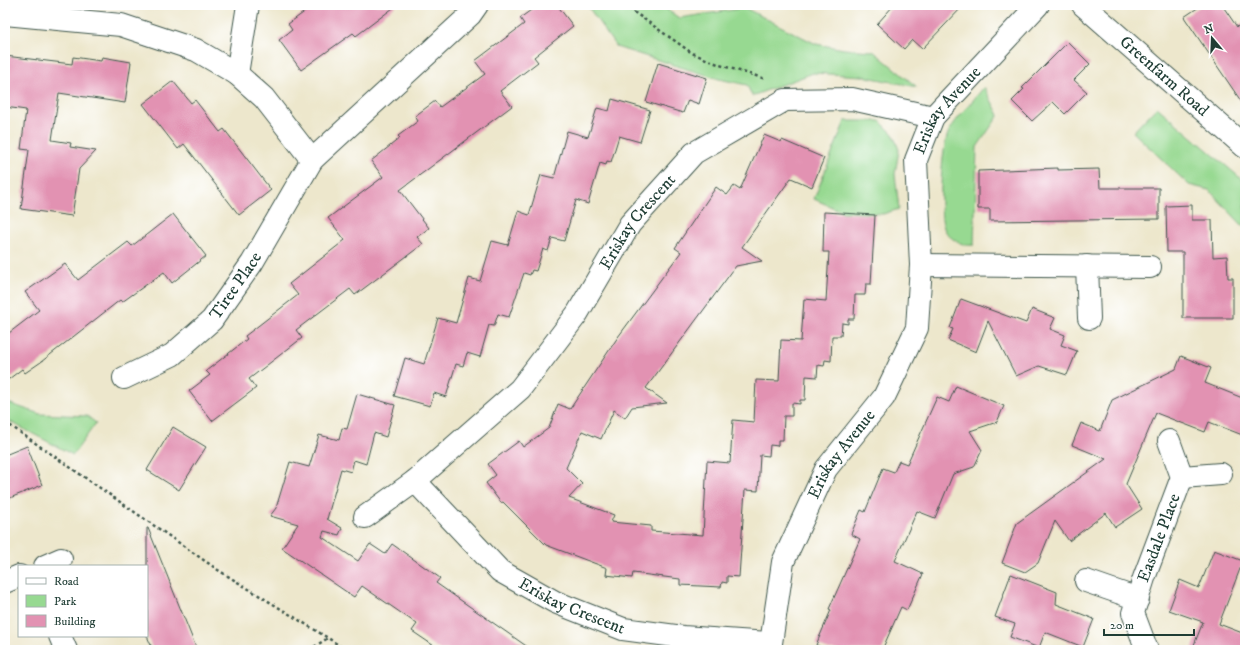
<svg xmlns="http://www.w3.org/2000/svg" width="1250" height="655" viewBox="0 0 1250 655" font-family="'IM FELL DW Pica',serif">
<style>
.green{fill:#97d991;stroke:#5b8b62}
.building{fill:#e292b2}
.lines{fill:none;stroke-linecap:round;stroke-linejoin:round}
.minor-casing{stroke:#3e564b;stroke-width:24}
.path{stroke:#3e564b;stroke-width:2.5;stroke-dasharray:3 3;stroke-linecap:butt}
.minor{stroke:#fff;stroke-width:22}
.labels{text-anchor:middle;dominant-baseline:central;stroke-width:4;stroke-linejoin:round;paint-order:stroke}
.street-label{font-size:17px;fill:#1f3d34;stroke:#fff}
</style>
<rect width="100%" height="100%" fill="#fff"/>
<filter id="ink" filterUnits="userSpaceOnUse"><feTurbulence type="fractalNoise" baseFrequency=".025" numOctaves="2"/><feDisplacementMap in="SourceGraphic" scale="8" xChannelSelector="R" yChannelSelector="G"/><feConvolveMatrix kernelMatrix="1 2 1 2 8 2 1 2 1" color-interpolation-filters="sRGB"/></filter>
<filter id="wash" filterUnits="userSpaceOnUse"><feTurbulence type="fractalNoise" baseFrequency=".012" numOctaves="4" result="noise"/><feDisplacementMap in="SourceGraphic" scale="16" xChannelSelector="R" yChannelSelector="G"/><feGaussianBlur stdDeviation="0.9" result="paint"/><feColorMatrix in="noise" values="0 0 0 0 0 0 0 0 0 0 0 0 0 0 0 0 0 1.4 0 .05"/><feComposite in="paint" operator="in"/></filter>
<g filter="url(#wash)">
<rect width="100%" height="100%" fill="#ede7cc"/>
<g class="green">
<path d="M587 5H661L679 18 745 8 816 44 844 49 873 51 917 87 862 76 813 73 752 96 747 85 719 79 616 47Z"/>
<path d="M984 87 999 115 977 147 974 245C964 247 948 239 944 228 938 212 941 147 949 131 958 116 973 101 984 87Z"/>
<path d="M1157 107 1245 182V228L1209 190 1189 185 1133 132Z"/>
<path d="M845 121H880L893 134 899 150 895 174 899 209 883 214 843 212 814 199Z"/>
<path d="M5 402 40 414 87 416 96 423 73 455 5 419Z"/>
</g>
<g id="blocks">
<g class="building">
<path d="M314 5H397L356 36 353 33 301 70 279 40 292 30 288 24Z"/>
<path d="M538 5H557L573 26 534 57 538 62 500 91 512 106 400 190 429 228 417 237 423 244 355 295 350 289 296 330 302 338 249 379 256 388 212 421 189 391 210 375 206 371 247 339 245 336 298 295 289 284 345 240 328 218 383 177 371 161 400 138 398 136 418 121 415 116 435 101 440 107 485 74 475 61 524 24 520 18Z"/>
<path d="M894 5H964L922 49 912 40 904 49 877 24Z"/>
<path d="M1202 5H1222L1237 27 1245 21V107L1184 17Z"/>
<path d="M1068 42 1090 64 1074 80 1087 92 1065 114 1053 102 1032 121 1012 101 1024 89 1022 88Z"/>
<path d="M5 56 72 64 73 57 101 61 102 57 131 62 125 103 59 93 52 140 71 143 70 147 96 151 79 169 72 216 21 209 29 150 21 149 26 110 5 107Z"/>
<path d="M658 63 707 78 699 104 688 100 683 113 646 102Z"/>
<path d="M173 81 191 103 195 100 220 132 224 129 271 190 239 215 184 144 178 149 143 104Z"/>
<path d="M612 99 650 110 640 142 619 136 611 162 607 161 606 165 600 163 588 204 576 200 564 241 552 238 548 251 543 249 536 271 532 270 530 275 524 273 509 317 498 314 494 326 489 325 480 357 467 353 463 366 456 364 446 397 434 393 430 406 394 396 405 358 424 364 438 318 456 323 469 278 480 281 492 241 508 245 518 211 529 215 541 175 554 178 567 131 588 137 597 108 609 111Z"/>
<path d="M764 135 781 142 782 140 824 158 812 187 791 178 742 247 762 261 736 266 646 388 667 403 632 407 625 418 614 410 601 439 582 431 566 468 582 484 569 498 614 515 611 522 651 526V531L703 535 707 461 730 463 733 420 754 422 756 380 779 381 781 340 801 341 804 299 826 301 829 252H823L824 212 875 215 871 284H866L865 295H855L854 319H848V324L842 323 841 336H832L831 361 825 360 824 366 818 365 817 377 806 376 805 400H800V404L792 403V416H784L783 440H778V446L770 445 769 456 760 455 758 491 745 490 739 577 727 576V583L722 582 721 587 680 585V579L633 573 632 578 606 575 607 568 546 545 503 502 501 503 486 483 496 475 488 464 519 441 523 447 549 428 558 404 570 409 618 337 681 252 675 248 716 187 727 195 734 186 740 190Z"/>
<path d="M1058 168V170L1099 169 1100 188H1159V219L990 221V209H978V171Z"/>
<path d="M1192 205V220H1212L1213 257 1227 256 1228 278H1233V318H1183V252H1167L1166 206Z"/>
<path d="M173 214 206 256 172 283 164 272 122 302 120 300 41 362 25 373 22 369 5 382V336L39 310 25 292 65 264 78 280 128 242 132 246Z"/>
<path d="M961 299 1026 323 1032 309 1055 318 1050 329 1065 335 1061 345 1077 351 1067 375 1039 366 1016 376 988 321 976 352 948 340 953 329 950 328Z"/>
<path d="M1181 356 1211 368 1205 383 1245 399V436L1209 422 1205 432 1156 413 1126 484 1142 509 1115 527 1106 513 1069 541 1055 521 1038 563 1025 572 1002 563 1017 523 1106 459 1072 445 1081 423 1100 431 1112 400 1176 369Z"/>
<path d="M956 386 1004 406 997 422 970 431 982 450 974 467 953 474 935 518 917 511 895 561 923 574 907 610 901 607 882 650H829L816 645 831 610 829 609 860 539 851 534 861 510 865 512 883 468 894 472 899 461 907 464 937 397 949 402Z"/>
<path d="M357 394 395 405 386 437 374 433 366 464 354 460 351 472 341 469 327 519 342 528 339 535 324 531 322 537 358 561 370 544 385 554 392 544 440 578 436 583 532 650H440L412 631 417 624 362 586 354 597 282 548 298 524 270 516 276 508 290 462 309 467 319 435 339 440 342 428 347 429Z"/>
<path d="M173 427 206 447 179 490 147 470Z"/>
<path d="M27 446 42 485 5 500V455Z"/>
<path d="M147 528H148L197 650H153L147 636Z"/>
<path d="M1214 550 1243 561 1219 624 1245 634V650H1192L1203 622 1169 610 1180 580 1199 588Z"/>
<path d="M1011 574 1057 592 1056 604 1094 619 1083 647 1045 632 1039 648 1010 637 1015 624 995 617Z"/>
</g>
</g>
</g>
<g filter="url(#ink)">
<use href="#blocks" fill-opacity="0" stroke="#3e564b" stroke-width="1"/>
<g class="lines">
<defs>
<g id="minor">
<path id="s1" d="M1083 5 1245 147"/>
<path d="M5 14 121 25 196 50 237 74 264 98 312 160"/>
<path d="M237 74 248 5"/>
<path d="M921 265 1150 267"/>
<path d="M1087 266 1089 318"/>
<path id="s2" d="M124 378 172 355 212 320 252 263 312 160 470 15 477 5"/>
<path d="M1182 477 1221 474"/>
<path id="s3" d="M415 481 500 571 555 602 623 629 683 637 770 643"/>
<path id="s4" d="M365 517 415 481 520 389 577 314 630 224 694 153 785 100 852 99 933 117"/>
<path d="M45 566 61 559"/>
<path d="M1086 581 1138 599"/>
<path d="M5 582 19 576"/>
<path d="M60 636 66 650"/>
<path id="s5" d="M770 650 783 562 826 469 884 397 917 328 921 265 916 160 933 117 1038 5"/>
<path id="s6" d="M1147 650 1133 613 1144 578 1182 477 1169 441"/>
</g>
</defs>
<use href="#minor" class="minor-casing"/>
<g class="path">
<path d="M624 5 692 53 720 65 766 79"/>
<path d="M5 422 218 570 328 638"/>
<path d="M309 650 328 638 346 650"/>
</g>
<use href="#minor" class="minor"/>
</g>
</g>
<g class="labels">
<g class="street-label">
<text stroke="none"><textPath href="#s1" startOffset="108">Greenfarm Road</textPath></text>
<text stroke="none"><textPath href="#s5" startOffset="588">Eriskay Avenue</textPath></text>
<text stroke="none"><textPath href="#s4" startOffset="406">Eriskay Crescent</textPath></text>
<text stroke="none"><textPath href="#s2" startOffset="148">Tiree Place</textPath></text>
<text stroke="none"><textPath href="#s5" startOffset="212">Eriskay Avenue</textPath></text>
<text stroke="none"><textPath href="#s6" startOffset="119">Easdale Place</textPath></text>
<text stroke="none"><textPath href="#s3" startOffset="204">Eriskay Crescent</textPath></text>
</g>
</g>
<rect width="1250" height="655" fill="none" stroke="#fff" stroke-width="20"/>
<rect x="18" y="565" width="130" height="72" fill="#ffffff" stroke="#a5b1ae"/>
<rect x="26" y="578" width="20" height="6" fill="#ffffff" stroke="#a5b1ae"/>
<text x="54" y="585" font-size="12" fill="#1f3d34">Road</text>
<rect x="26" y="595" width="20" height="12" fill="#97d991" stroke="#a5b1ae"/>
<text x="54" y="605" font-size="12" fill="#1f3d34">Park</text>
<rect x="26" y="615" width="20" height="12" fill="#e292b2" stroke="#a5b1ae"/>
<text x="54" y="625" font-size="12" fill="#1f3d34">Building</text>
<g transform="translate(1212 38) rotate(341)" stroke="#ffffff" stroke-width="3" paint-order="stroke">
<path d="M0-3L7 15L0 10L-7 15Z" fill="#1f3d34"/>
<text y="-6" font-size="11" font-weight="bold" text-anchor="middle" fill="#1f3d34">N</text>
</g>
<path d="M1104 629v6h90v-6" fill="none" stroke="#1f3d34" stroke-width="2"/>
<text x="1110" y="629" font-size="12" fill="#1f3d34" stroke="#ffffff" stroke-width="3" paint-order="stroke">20 m</text>
</svg>
